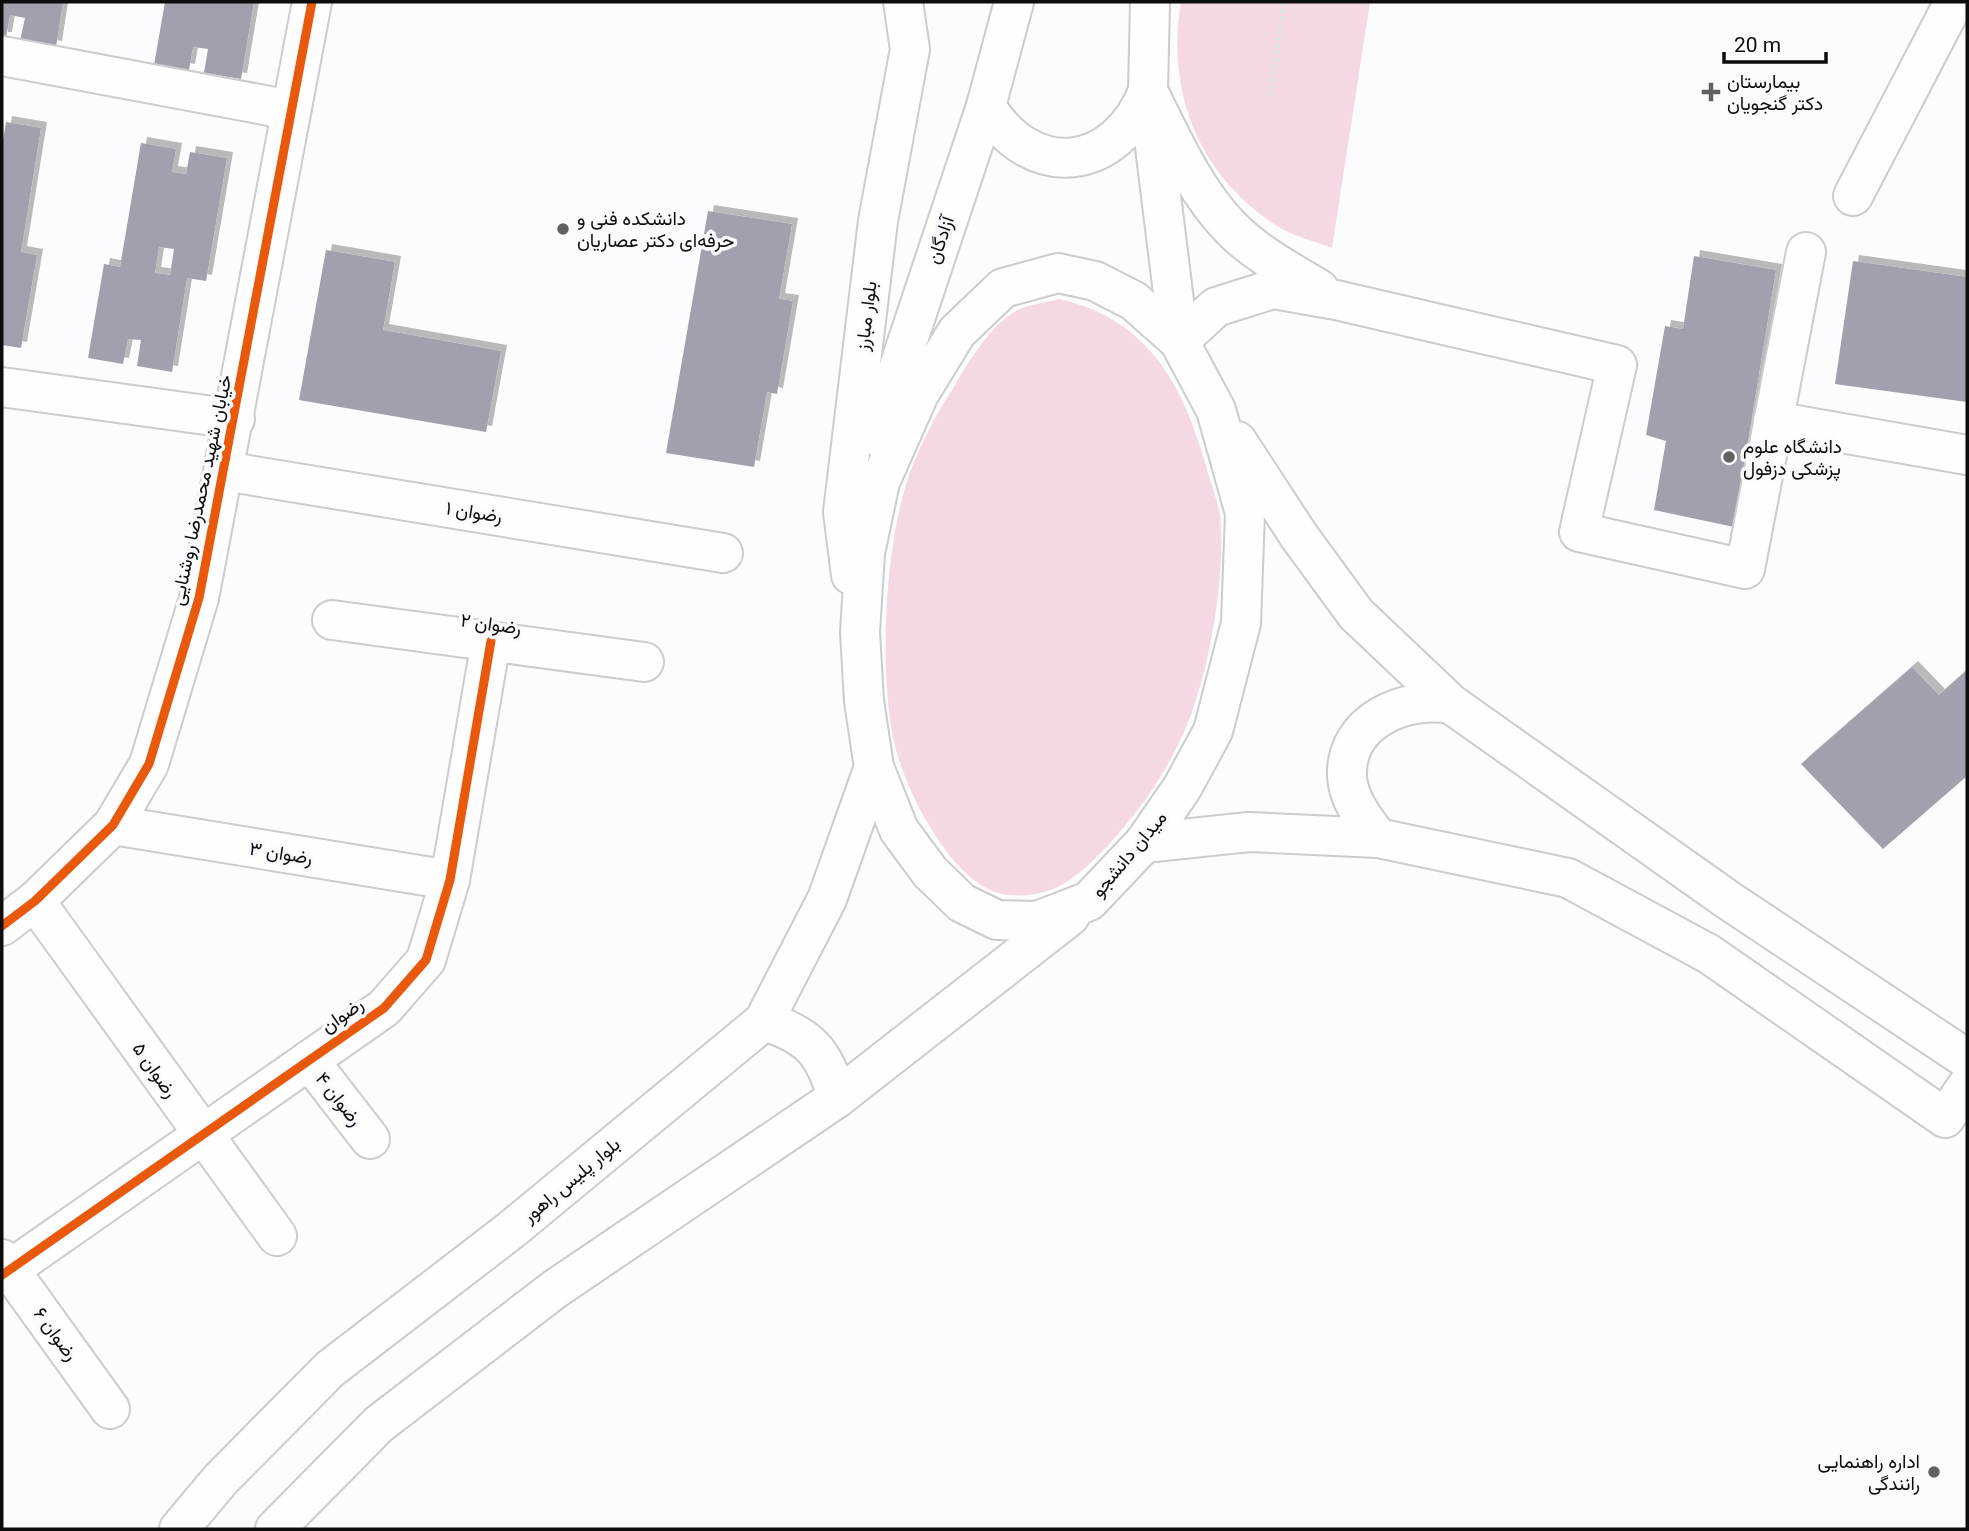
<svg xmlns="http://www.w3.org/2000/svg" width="1969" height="1531" viewBox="0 0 1969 1531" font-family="Roboto,Vazirmatn,sans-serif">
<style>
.green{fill:#f4d9e5}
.building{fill:#a1a0ac;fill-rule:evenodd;filter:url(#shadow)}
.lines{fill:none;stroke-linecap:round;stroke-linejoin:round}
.minor-casing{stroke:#cccbce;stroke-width:42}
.major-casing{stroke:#cccbce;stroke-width:42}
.path{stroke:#e1e1e1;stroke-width:4.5;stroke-dasharray:3.5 3.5;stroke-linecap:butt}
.minor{stroke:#fffeff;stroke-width:38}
.major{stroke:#fffeff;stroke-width:38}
.cycleway-casing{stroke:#fbfafe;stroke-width:13}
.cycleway{stroke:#e8590c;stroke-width:9}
.poi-dot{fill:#616062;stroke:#fbfafe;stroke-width:2.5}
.labels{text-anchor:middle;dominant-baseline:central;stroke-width:7;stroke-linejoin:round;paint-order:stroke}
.poi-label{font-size:19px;fill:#0d0c0f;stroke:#fbfafe;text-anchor:start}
.street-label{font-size:19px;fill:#0d0c0f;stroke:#fbfafe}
</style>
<defs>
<filter id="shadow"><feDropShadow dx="6" dy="-6" stdDeviation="0" flood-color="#0004"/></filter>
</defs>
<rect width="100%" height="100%" fill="#fcfbfd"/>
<g class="green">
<path d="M1181 2H1370L1332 248C1314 241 1293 236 1277 226 1198 175 1166 92 1181 2Z"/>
<path d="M1059 299C1148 319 1183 384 1206 466 1210 482 1218 500 1220 516 1226 573 1210 667 1189 720 1172 764 1141 810 1109 844 1079 876 1055 899 1008 895 983 893 958 868 944 848 925 821 911 795 900 763 877 695 884 561 904 492 914 455 935 416 955 385 969 361 991 325 1016 311 1027 304 1046 303 1059 299Z"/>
</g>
<g class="building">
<path d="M2 2H63L56 47 20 41 25 18 10 15 6 38H2Z"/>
<path d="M165 2H254L241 79 204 73 208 49 193 47 189 70 154 65Z"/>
<path d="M6 122 41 128 21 252 37 255 21 348 2 345V146Z"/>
<path d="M141 143 176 149 172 172 186 174 190 152 227 158 206 281 187 278 172 372 137 366 141 340 128 339 123 364 88 358 104 264 120 267ZM159 247 174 249 170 275 155 273Z"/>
<path d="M708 211 792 224 779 299 793 301 777 394 767 392 754 467 666 453Z"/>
<path d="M326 250 395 262 383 330 501 351 486 432 299 400Z"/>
<path d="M1694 256 1776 270 1734 527 1654 510 1666 441 1646 435 1665 326 1683 329Z"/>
<path d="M1853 261 1967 277V402L1835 384Z"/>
<path d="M1912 667 1939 695 1967 670V776L1883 849 1801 764Z"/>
</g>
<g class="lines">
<defs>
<g id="minor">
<path d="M2 56 291 110"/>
<path d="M1151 97C1173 141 1195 191 1230 227 1255 253 1289 271 1319 289"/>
<path d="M1853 196 1954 2"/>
<path d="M1179 341 1216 307 1273 289 1336 300 1617 365 1579 532 1745 569 1806 252"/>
<path d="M2 387 235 419"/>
<path d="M1773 421 1967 455"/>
<path d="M224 471 723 553"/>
<path d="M332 620 644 662"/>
<path d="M113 825 450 880"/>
<path d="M35 901 277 1236"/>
<path d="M2 926 35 901 113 825 149 764 199 598 312 2"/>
<path d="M309 1060 370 1139"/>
<path d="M2 1259 110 1409"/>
<path d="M2 1275 384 1008 426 960 450 880 491 641"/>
</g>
<g id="major">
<path d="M1150 2 1148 91 1179 341"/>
<path d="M986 106C1032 182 1116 172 1148 91"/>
<path d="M1058 273 1095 281 1134 301 1179 341 1216 410 1245 513 1241 623 1213 731 1182 788 1144 843 1089 901 1037 921 997 920 962 903 930 872 899 830 874 767 864 701 860 632 865 553 880 482 919 394 957 332 1003 288Z"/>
<path d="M1237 441 1299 536 1356 614 1451 704 1728 900 1967 1059"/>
<path d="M885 442 890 394 986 106 1014 2"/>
<path d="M851 575 843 512 878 221 910 49 903 2"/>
<path d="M1378 838C1364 820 1348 799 1347 776 1345 721 1405 696 1451 704"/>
<path d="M1144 843 1249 832 1378 838 1568 878 1709 954 1945 1118 1967 1086"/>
<path d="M764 1021C809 1035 825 1052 837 1098"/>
<path d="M179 1529 221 1479 330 1369 511 1230 764 1021 827 899 874 767"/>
<path d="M275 1529 379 1424 555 1289 837 1098 1070 916"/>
</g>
</defs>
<use href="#minor" class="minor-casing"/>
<use href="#major" class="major-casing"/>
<path class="path" d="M1270 96 1284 2"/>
<use href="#minor" class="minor"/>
<use href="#major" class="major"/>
<defs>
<g id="cycleway">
<path d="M2 926 35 901 113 825 149 764 199 598 312 2"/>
<path d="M2 1275 384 1008 426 960 450 880 491 641"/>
</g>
</defs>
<use href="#cycleway" class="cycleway-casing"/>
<use href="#cycleway" class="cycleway"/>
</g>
<g class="poi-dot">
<path d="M1707.5 81.5h7v7h7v7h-7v7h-7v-7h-7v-7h7z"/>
<circle cx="563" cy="229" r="7"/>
<circle cx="1729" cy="457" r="7"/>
<circle cx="1934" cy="1472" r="7"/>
</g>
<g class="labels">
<g class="poi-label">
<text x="1727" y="81">بیمارستان<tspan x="1727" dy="22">دکتر گنجویان</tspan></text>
<text x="577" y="218">دانشکده فنی و<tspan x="577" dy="22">حرفه‌ای دکتر عصاریان</tspan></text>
<text x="1743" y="446">دانشگاه علوم<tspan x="1743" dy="22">پزشکی دزفول</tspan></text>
<text x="1920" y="1461" text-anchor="end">اداره راهنمایی<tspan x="1920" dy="22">رانندگی</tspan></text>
</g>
<g class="street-label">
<text transform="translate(940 240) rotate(-71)">آزادگان</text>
<text transform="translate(866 316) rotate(-83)">بلوار مبارز</text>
<text transform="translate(201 490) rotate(-78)">خیابان شهید محمدرضا روشنایی</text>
<text transform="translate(474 512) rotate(9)">رضوان ۱</text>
<text transform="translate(491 624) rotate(8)">رضوان ۲</text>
<text transform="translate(281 853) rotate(9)">رضوان ۳</text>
<text transform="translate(1129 854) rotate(-50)">میدان دانشجو</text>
<text transform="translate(342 1015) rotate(-35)">رضوان</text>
<text transform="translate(155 1070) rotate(55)">رضوان ۵</text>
<text transform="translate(339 1099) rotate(52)">رضوان ۴</text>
<text transform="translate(571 1180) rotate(-40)">بلوار پلیس راهور</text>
<text transform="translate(56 1334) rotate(54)">رضوان ۶</text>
</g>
</g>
<rect width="1969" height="1531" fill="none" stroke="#0d0c0f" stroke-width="7"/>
<path d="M1724 52v10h102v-10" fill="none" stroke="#0d0c0f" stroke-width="3.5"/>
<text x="1734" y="52" font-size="21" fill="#0d0c0f" stroke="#fbfafe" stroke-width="5" paint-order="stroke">20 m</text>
</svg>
